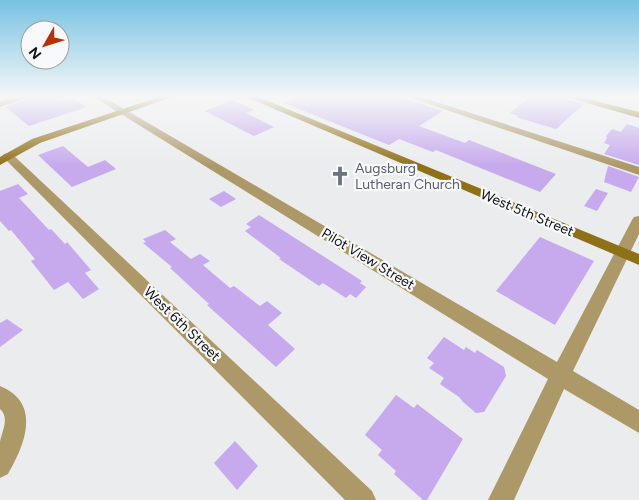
<svg xmlns="http://www.w3.org/2000/svg" width="639" height="500" viewBox="0 0 639 500" font-family="Figtree,sans-serif">
<style>
.building{fill:#c6aaed}
.lines{fill:none;stroke-linecap:round;stroke-linejoin:round}
.street{fill:#ad9968;fill-rule:evenodd}
.secondary{fill:#8e7017;fill-rule:evenodd}
.labels{text-anchor:middle;dominant-baseline:central;stroke-width:4.5;stroke-linejoin:round;paint-order:stroke}
.worship-label{font-size:14px;fill:#5b616d;stroke:#f7f9fb;text-anchor:start}
.street-label{font-size:14px;fill:#121313;stroke:#f7f9fb}
</style>
<rect width="100%" height="100%" fill="#eaecee"/>
<g class="building">
<path d="M34 96H56L57 102 72 98 87 107 29 126 6 107Z"/>
<path d="M299 96H397L443 111 419 126 465 143 469 140 556 174 540 192 436 150 433 152 399 139 389 145 284 103Z"/>
<path d="M531 96H561L584 104 556 129 516 117 518 116 510 113Z"/>
<path d="M232 100 255 110 246 113 274 127 254 136 205 111Z"/>
<path d="M627 124 639 128V165L604 154 610 145 604 143 607 138 606 136 612 129 621 132Z"/>
<path d="M63 146 88 167 105 160 116 169 72 187 38 155Z"/>
<path d="M608 166 639 177 631 192 604 182Z"/>
<path d="M18 184 28 194 19 198 20 199 49 230 51 229 65 244 67 242 91 270 85 273 99 289 83 299 68 282 54 290 31 261 35 259 11 230 9 231 0 221V191Z"/>
<path d="M596 189 608 193 597 211 584 206Z"/>
<path d="M224 191 236 199 221 207 209 199Z"/>
<path d="M259 215 362 281 360 283 366 287 356 298 350 294 346 298 323 283 319 286 279 259 281 258 245 231 251 227 246 224Z"/>
<path d="M165 230 176 239 170 242 191 259 200 254 210 261 203 265 230 288 234 286 260 306 267 301 282 313 268 325 295 349 276 367 207 305 209 304 170 268 172 267 143 243 146 242 143 239Z"/>
<path d="M540 237 594 261 555 325 496 291Z"/>
<path d="M7 319 23 330 0 347V323Z"/>
<path d="M444 337 464 350 466 347 475 353 477 350 504 367 506 376 484 412 476 413 463 402 459 397 440 384 444 378 429 368 434 363 427 358Z"/>
<path d="M396 395 414 408 417 404 463 439 427 500H423L394 474 396 471 378 455 382 450 365 435Z"/>
<path d="M235 441 258 466 237 490 214 463Z"/>
</g>
<g class="lines">
<g class="street">
<path d="M18 96H32L0 107V101Z"/>
<path d="M92 96H102L557 362 632 220 634 217 639 216V234L573 371 639 410V433L564 389 514 500H488L548 379Z"/>
<path d="M405 96H418L639 167V175Z"/>
<path d="M8 153 12 154 372 491 376 500H345L4 158 2 156 4 154Z"/>
<path d="M0 386C42 403 25 445 8 474L0 478C0 466 0 453 0 442 2 431 10 418 0 409Z"/>
</g>
<g class="secondary">
<path d="M162 96H175L40 143 0 165V157L32 139Z"/>
<path d="M244 96H256L639 254V265Z"/>
<path d="M563 96H577L639 112V118Z"/>
</g>
</g>
<linearGradient id="sky" x2="0" y2="1"><stop stop-color="#78c2e2"/><stop offset="0.58" stop-color="#f6f6f7"/><stop offset="1" stop-color="#f6f6f7" stop-opacity="0"/></linearGradient>
<rect width="639" height="166" fill="url(#sky)"/>
<defs>
<symbol id="church-bare" viewBox="-9 -9 18 18"><path d="M-1.2-6h2.4v3.5h3.3v2.4h-3.3V6h-2.4V-.1h-3.3v-2.4h3.3Z" fill="#6b7280" stroke="#f7f9fb" stroke-width="2.5" paint-order="stroke"/></symbol>
</defs>
<g fill-rule="evenodd">
<use href="#church-bare" x="326" y="162" width="28" height="28"/>
</g>
<g class="labels">
<g class="worship-label">
<text x="355" y="168">Augsburg<tspan x="355" dy="16">Lutheran Church</tspan></text>
</g>
<g class="street-label">
<text transform="translate(527 213) rotate(23)">West 5th Street</text>
<text transform="translate(368 259) rotate(31)">Pilot View Street</text>
<text transform="translate(182 324) rotate(44)">West 6th Street</text>
</g>
</g>
<g transform="translate(45 45) rotate(231)"><circle r="24" fill="#f7f9fb" stroke="#9b9d9e"/>
<path d="M0-4L9 19L0 12L-9 19Z" fill="#b92f06"/>
<text y="-8" font-size="14" font-weight="bold" text-anchor="middle" fill="#121313">N</text>
</g>
</svg>
